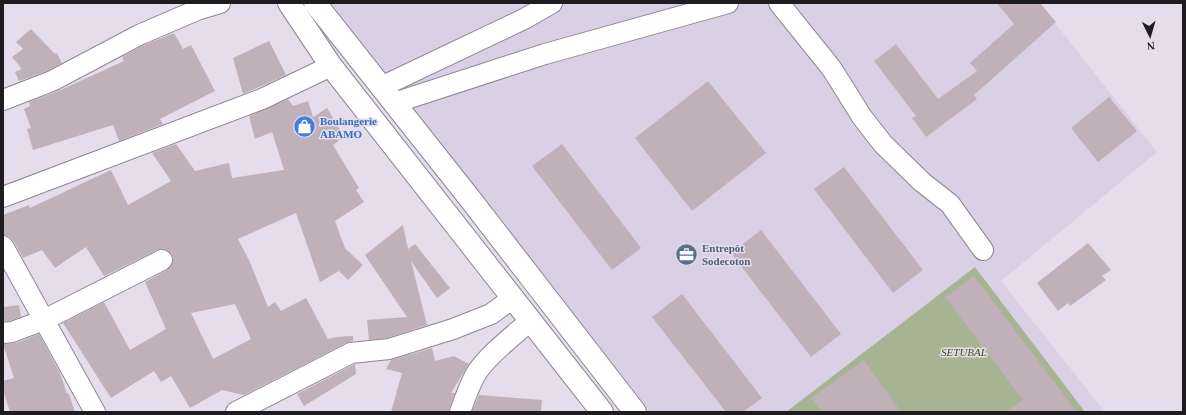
<svg xmlns="http://www.w3.org/2000/svg" width="1186" height="415" viewBox="0 0 1186 415" font-family="'Times New Roman',serif">
<style>
.built{fill:#dad0e5}
.green{fill:#a7b494}
.building{fill:#c0b0b8;fill-rule:evenodd}
.lines{fill:none;stroke-linecap:round;stroke-linejoin:round}
.minor-casing{stroke:#8c8693;stroke-width:22}
.primary-casing{stroke:#8c8693;stroke-width:24}
.minor{stroke:#fff;stroke-width:20}
.primary{stroke:#fff;stroke-width:22}
.labels{text-anchor:middle;dominant-baseline:central;stroke-width:3;stroke-linejoin:round;paint-order:stroke}
.shop-label{font-size:11px;font-weight:bold;fill:#366cbe;stroke:#e5ddec;text-anchor:start}
.service-label{font-size:11px;font-weight:bold;fill:#4e5e75;stroke:#e5ddec;text-anchor:start}
.park-label{font-size:11px;font-style:italic;fill:#3b4e13;stroke:#e5ddec}
</style>
<rect width="100%" height="100%" fill="#e5ddec"/>
<path class="built" d="M305 3H1039L1157 152 1001 281 1105 412H624Z"/>
<path class="green" d="M975 267 1085 412H786Z"/>
<g class="building">
<path d="M997 3H1040L1056 22 974 95 977 99 926 137 912 118 916 116 874 61 896 44 938 99 977 71 970 63 1014 24Z"/>
<path d="M31 29 55 54 57 53 62 63 47 71 19 81 15 72 22 69 12 57 23 49 16 42Z"/>
<path d="M174 33 183 49 191 45 215 91 160 119 163 124 119 141 113 125 33 150 27 129 31 128 24 109 30 106 29 102 56 92 124 61 122 57 144 45Z"/>
<path d="M269 41 286 75 243 94 233 58Z"/>
<path d="M708 81 766 153 692 211 635 138Z"/>
<path d="M1109 97 1137 131 1098 162 1071 128Z"/>
<path d="M288 99 293 106 308 101 313 117 327 108 344 137 333 145 359 188 356 190 364 202 335 221 345 248 363 265 348 280 339 271 320 282 296 213 238 239 249 260 268 307 275 302 281 311 306 298 328 339 336 337 353 336V341L346 343 244 395 222 390 190 408 171 376 161 382 154 371 111 398 63 323 104 302 130 350 166 329 145 282 167 270 171 267 173 261 172 254 168 250 163 249 157 250 104 276 86 247 55 268 42 250 23 258 13 240 9 236 3 235V215L29 205 30 208 111 170 128 205 171 181 152 153 176 144 195 171 229 163 232 178 284 170 272 132 255 139 249 116ZM235 304 251 339 213 359 191 313Z"/>
<path d="M562 144 641 248 612 270 532 166Z"/>
<path d="M844 167 923 270 893 293 814 189Z"/>
<path d="M403 225 408 249 415 244 450 288 437 298 411 261 427 325 387 338 369 340 367 320 407 317 365 255Z"/>
<path d="M761 230 841 334 811 357 731 253Z"/>
<path d="M1088 243 1111 270 1102 276 1106 280 1070 306 1068 303 1058 311 1037 283Z"/>
<path d="M974 276 1077 412H1006L1023 400 945 297Z"/>
<path d="M682 294 762 398 743 412H726L652 317Z"/>
<path d="M19 305 21 317 9 321H3V307Z"/>
<path d="M39 334 60 373 67 394H69L75 412H10L3 390V381L14 378 3 344 16 343Z"/>
<path d="M432 348 435 361 454 356 469 364 451 393H455L448 412H391L402 373 386 369 391 360Z"/>
<path d="M864 360 901 412H822L811 398Z"/>
<path d="M355 364 356 374 304 406 297 394Z"/>
<path d="M479 395 542 400 541 412 472 411Z"/>
</g>
<g class="lines">
<defs>
<g id="minor">
<path d="M779 3 832 69 862 117 883 144 922 182 950 204 983 250"/>
<path d="M381 87 524 19 552 3"/>
<path d="M3 100 52 81 139 35 197 10 220 3"/>
<path d="M394 103 545 54 728 3"/>
<path d="M3 197 262 99 331 66"/>
<path d="M3 246 95 412"/>
<path d="M3 333 12 332 44 320 162 260"/>
<path d="M236 412 351 353 389 349 453 329 491 314 512 299"/>
<path d="M460 412C465 399 469 385 477 372 489 354 514 335 530 321"/>
</g>
<g id="primary">
<path d="M289 3 331 66 602 412"/>
<path d="M315 3 467 195 635 412"/>
</g>
</defs>
<use href="#minor" class="minor-casing"/>
<use href="#primary" class="primary-casing"/>
<use href="#minor" class="minor"/>
<use href="#primary" class="primary"/>
</g>
<defs>
<symbol id="shop-disc" viewBox="-11 -11 22 22"><circle r="9.5" fill="#3f7fe0" stroke="#e5ddec"/><path d="M-5-2.5h2.3a2.7 3.5 0 0 1 5.4 0H5L5.5 6h-11ZM-1.5-2.5h3a1.5 2.3 0 0 0-3 0Z" fill="#fff"/></symbol>
<symbol id="office-disc" viewBox="-11 -11 22 22"><circle r="9.5" fill="#5c6f8a" stroke="#e5ddec"/><path d="M-6-3h4V-5.5h4V-3h4V5H-6ZM-1-4.5V-3h2v-1.5ZM-6 0V1H6V0Z" fill="#fff"/></symbol>
</defs>
<g fill-rule="evenodd">
<use href="#shop-disc" x="292" y="114" width="25" height="25"/>
<use href="#office-disc" x="674" y="242" width="25" height="25"/>
</g>
<g class="labels">
<g class="shop-label">
<text x="320" y="121">Boulangerie<tspan x="320" dy="13">ABAMO</tspan></text>
</g>
<g class="service-label">
<text x="702" y="248">Entrepôt<tspan x="702" dy="13">Sodecoton</tspan></text>
</g>
<g class="park-label">
<text x="964" y="352">SETUBAL</text>
</g>
</g>
<rect width="1186" height="415" fill="none" stroke="#1e1c21" stroke-width="8"/>
<g transform="translate(1150 36) rotate(175)" stroke="#e5ddec" stroke-width="3" paint-order="stroke">
<path d="M0-3L7 15L0 10L-7 15Z" fill="#1e1c21"/>
<text y="-6" font-size="11" font-weight="bold" text-anchor="middle" fill="#1e1c21">N</text>
</g>
</svg>
